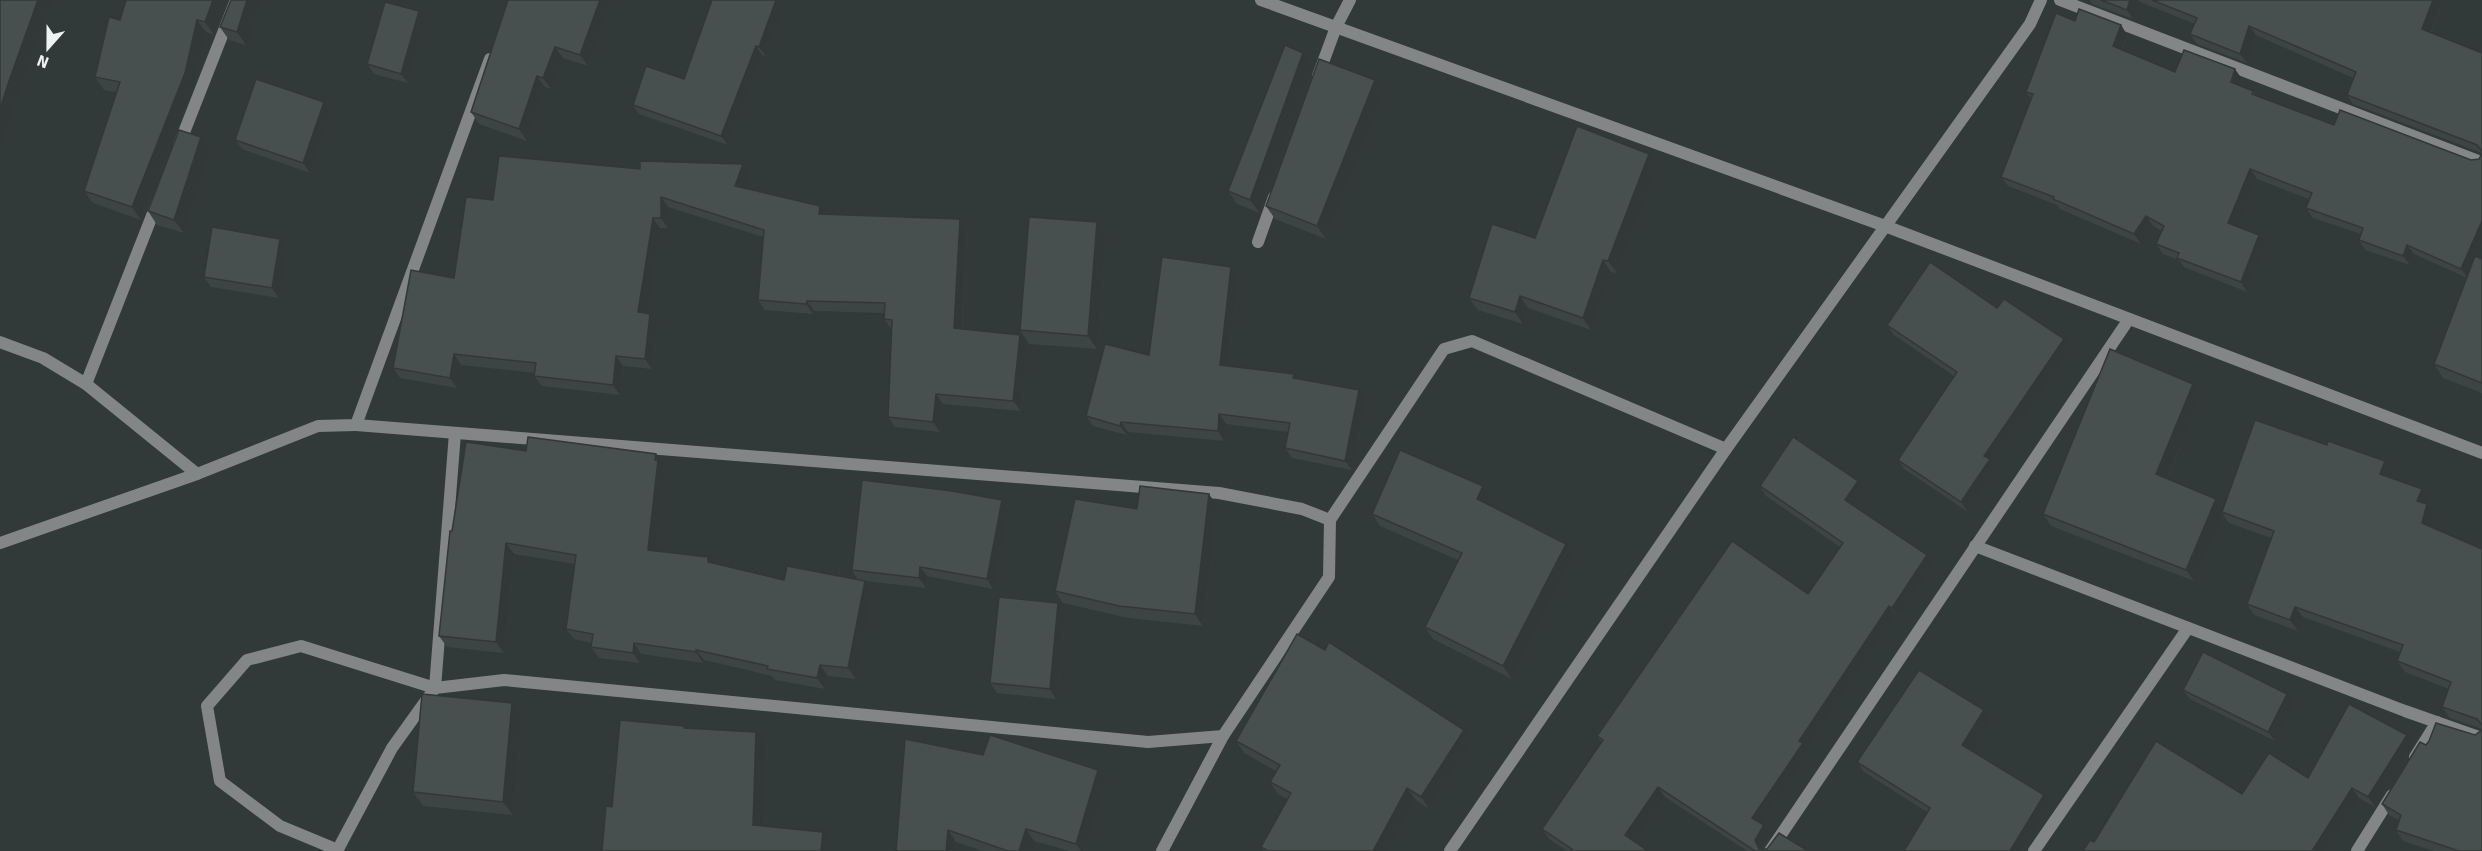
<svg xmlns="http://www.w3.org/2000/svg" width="2482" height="851" viewBox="0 0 2482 851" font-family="Signika,sans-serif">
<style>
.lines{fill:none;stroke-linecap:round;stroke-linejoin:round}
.street{stroke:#828686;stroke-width:12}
.wall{fill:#3d4544}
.shaded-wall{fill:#323837}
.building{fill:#47504f;stroke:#323837;stroke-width:1.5}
</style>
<rect width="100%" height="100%" fill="#313939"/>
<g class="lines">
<g class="street">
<path d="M1261 0 1885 226 2482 453"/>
<path d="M2060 0 2481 162"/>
<path d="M1318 76 1336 27 1350 0"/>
<path d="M179 145 236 0"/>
<path d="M1258 242 1274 197"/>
<path d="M0 342 43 358 86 384 197 474"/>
<path d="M86 384 157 203"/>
<path d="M1330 520 1444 349 1472 341 1726 449"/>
<path d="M0 543 197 474 318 426 356 425 490 59"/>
<path d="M1975 546 2405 711 2482 738"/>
<path d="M2415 757 2437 722"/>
<path d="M338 850 280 826 220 781 207 706 247 660 301 646 435 688 455 433"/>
<path d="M337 851 392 748 435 688 504 680 1148 742 1223 736 1329 577 1330 520 1302 509 1219 493 356 425"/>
<path d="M1162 851 1223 736"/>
<path d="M1450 851 1726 449 2030 24 2041 0"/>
<path d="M1770 851 2129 319"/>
<path d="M2034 851 2188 628"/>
<path d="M2357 851 2392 795"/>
</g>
</g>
<g class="wall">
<path d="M227 0 214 35 206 32 194 86 141 220 93 203 84 191 116 92 104 90 95 77Z"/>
<path d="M231 0 246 45 229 40 220 27Z"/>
<path d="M508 0H612L588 66 563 58 551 89 545 87 527 141 479 124 471 112Z"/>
<path d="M785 0 766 56 762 55 728 145 639 114 633 105 684 79Z"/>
<path d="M2090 0H2443L2431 33 2482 53V246L2477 257 2482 259V393L2443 378 2434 364 2467 278 2414 254 2410 265 2365 250 2359 240 2361 234 2313 218 2306 208 2309 199 2257 179 2237 226 2266 244 2247 292 2184 267 2179 260 2163 254 2156 244 2162 231 2153 226 2141 244 2060 209 2057 205 2008 186 2001 177 2031 99 2026 92 2075 21 2121 25 2127 35 2122 50 2175 72 2242 79 2240 86 2253 91 2256 96 2334 125 2471 160 2479 159 2482 153 2353 104 2347 95 2353 78 2256 35 2247 63 2197 44 2190 34 2195 24 2140 2 2133 19 2092 4Z"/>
<path d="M425 21 408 83 374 74 367 64Z"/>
<path d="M1313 66 1260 213 1237 204 1228 191Z"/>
<path d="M1384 94 1326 239 1275 219 1266 206Z"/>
<path d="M324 102 331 112 310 173 242 149 235 140Z"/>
<path d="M211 151 184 233 157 225 148 211Z"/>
<path d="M1649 154 1658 166 1617 273 1611 272 1591 330 1528 308 1523 324 1478 310 1469 298 1535 238Z"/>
<path d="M743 164 750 174 745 189 820 206 826 214 960 219 967 229 962 329 1020 335 1027 345 1021 411 943 404 940 432 895 427 888 417 892 330 884 319V313L814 311 813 314 765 310 758 300 763 237 668 207V228H660L646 313 650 314 657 324 652 369 623 366 620 395 542 386 534 376 535 373 461 365 457 388 400 378 393 368 454 278 493 200 640 169Z"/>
<path d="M1097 222 1106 236 1097 349 1029 344 1020 330Z"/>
<path d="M287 249 279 298 211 287 204 277Z"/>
<path d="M1231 267 1238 276 1228 366 1297 378 1366 400 1352 470 1292 458 1285 448 1288 432 1226 424 1224 441 1128 432 1127 435 1093 426 1086 416 1149 355Z"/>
<path d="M1997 308 2071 349 1992 463 1996 469 1968 512 1904 469 1898 460 1954 376 1894 335 1887 325Z"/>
<path d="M2193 384 2201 396 2167 479 2216 499 2223 509 2393 472 2391 478 2422 489 2429 499 2427 505 2435 515 2431 527 2482 549V729L2450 718 2442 707 2449 689 2405 672 2397 661 2400 652 2303 617 2298 631 2254 615 2247 604 2271 538 2229 523 2222 513 2194 581 2051 526 2043 514Z"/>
<path d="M526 451 664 465 663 468 665 471 656 551 784 580 865 581 872 592 856 679 828 676 825 689 775 680 772 676 704 660 703 663 641 654 640 663 599 658 591 647 592 643 574 639 566 629 575 564 514 554 504 653 447 647 439 636 452 531Z"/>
<path d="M1858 481 1865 491 1855 506 1934 565 1898 617 1896 615 1806 749 1809 753 1762 823 1764 825 1771 835 1763 849 1808 851H1747L1665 797 1634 841 1648 851H1567L1549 839 1542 829 1602 743 1597 736 1808 594 1840 547 1766 496 1760 486Z"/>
<path d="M1483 486 1491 498 1488 505 1574 556 1512 679 1433 639 1425 627 1458 560 1380 526 1372 514Z"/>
<path d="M1002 500 1009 510 993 589 927 576 926 588 858 580 852 570Z"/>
<path d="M1217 506 1203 626 1128 618 1063 603 1055 591 1137 509Z"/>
<path d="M1065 612 1056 699 997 693 990 683Z"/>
<path d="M2183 690 2287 694 2294 703 2275 741 2190 699Z"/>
<path d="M522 717 513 815 423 806 413 792Z"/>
<path d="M1990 719 1971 751 2044 795 2051 805 2022 851H1904L1927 812 1864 772 1857 762Z"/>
<path d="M2475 735 2482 851H2434L2403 841 2396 830 2399 820 2389 815 2382 804 2426 745Z"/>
<path d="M1236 741 1472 742 1429 809 1416 800 1388 851H1264L1261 847 1287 799 1278 794 1270 782 1276 771 1244 753Z"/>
<path d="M2413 745 2375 807 2359 798 2094 842 2242 794 2308 778Z"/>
<path d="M983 755 1098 770 1106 781 1085 851H1070L1034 841 1031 851H983L956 842 955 851H896Z"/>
</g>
<g class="shaded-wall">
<path d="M38 0H51L17 93 0 148V109L9 81Z"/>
<path d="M213 0H227L214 35 205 22Z"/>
<path d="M247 0H260L246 45 237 32Z"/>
<path d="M600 0H612L588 66 580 55Z"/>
<path d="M776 0H785L766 56 759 47Z"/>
<path d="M2130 0H2138L2140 2 2133 19 2127 10Z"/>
<path d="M2433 0H2443L2428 39 2422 29Z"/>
<path d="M419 11 425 21 408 83 401 74Z"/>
<path d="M197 20 206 32 194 86 141 220 132 207Z"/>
<path d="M2121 25 2127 35 2119 56 2113 46Z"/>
<path d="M2249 26 2256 35 2247 63 2240 54Z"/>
<path d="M756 46 762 55 728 145 721 136Z"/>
<path d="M555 47 563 58 551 89 543 78Z"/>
<path d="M1303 53 1313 66 1260 213 1250 200Z"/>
<path d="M2235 69 2242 79 2238 91 2231 82Z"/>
<path d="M537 76 545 87 527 141 519 129Z"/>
<path d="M1375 80 1384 94 1326 239 1317 226Z"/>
<path d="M324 102 331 112 310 173 303 163Z"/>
<path d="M201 137 211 151 184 233 174 220Z"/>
<path d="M1649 154 1658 166 1617 273 1608 261Z"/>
<path d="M743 164 750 174 742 197 735 186Z"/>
<path d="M2250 169 2257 179 2235 232 2228 223Z"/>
<path d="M661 197 668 207V228L661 218Z"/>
<path d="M820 206 827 216 819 214Z"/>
<path d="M2146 216 2153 226 2141 244 2134 234Z"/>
<path d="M653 218 660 228 645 322 638 312Z"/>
<path d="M960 219 967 229 961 339 954 328Z"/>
<path d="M2482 221V246L2468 278 2461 269Z"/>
<path d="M1097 222 1106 236 1097 349 1088 336Z"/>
<path d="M2259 235 2266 244 2247 292 2241 282Z"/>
<path d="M280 239 287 249 279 298 272 288Z"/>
<path d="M2407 245 2414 254 2410 265 2403 256Z"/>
<path d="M1603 260 1611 272 1591 330 1583 318Z"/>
<path d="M1231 267 1238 276 1227 374 1220 365Z"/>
<path d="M1520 296 1528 308 1523 324 1515 312Z"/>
<path d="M807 301 814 311 813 314 806 304Z"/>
<path d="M650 314 657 324 652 369 645 359Z"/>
<path d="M1020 335 1027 345 1021 411 1013 401Z"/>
<path d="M2064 339 2071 349 1992 463 1996 469 1968 512 1961 502 1984 456Z"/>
<path d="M454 354 461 365 457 388 450 378Z"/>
<path d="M616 356 623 366 620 395 613 385Z"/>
<path d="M2193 384 2201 396 2164 485 2156 474Z"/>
<path d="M1359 390 1366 400 1352 470 1345 461Z"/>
<path d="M936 394 943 404 940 432 933 422Z"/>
<path d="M1219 414 1226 424 1224 441 1218 431Z"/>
<path d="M1121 422 1128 432 1127 435 1120 426Z"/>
<path d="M656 454 664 465 663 468 665 471 655 560 648 550Z"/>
<path d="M2385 461 2393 472 2388 485 2380 474Z"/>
<path d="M1858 481 1865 491 1852 510 1845 500Z"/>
<path d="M1483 486 1491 498 1485 511 1477 499Z"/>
<path d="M2422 489 2429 499 2427 505 2435 515 2429 533 2422 523 2417 501Z"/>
<path d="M1209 494 1217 506 1203 626 1195 614Z"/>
<path d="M2216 499 2224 511 2194 581 2186 570Z"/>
<path d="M1002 500 1009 510 993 589 987 579Z"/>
<path d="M506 543 514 554 504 653 496 642Z"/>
<path d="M1566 544 1574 556 1512 679 1503 666Z"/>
<path d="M1927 555 1934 565 1898 617 1892 608Z"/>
<path d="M920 567 927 576 926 588 919 578Z"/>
<path d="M865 581 872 592 856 679 848 668Z"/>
<path d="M1058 603 1065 612 1056 699 1050 689Z"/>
<path d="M1889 606 1896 615 1806 749 1809 753 1759 827 1752 818 1799 741Z"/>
<path d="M2295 607 2303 617 2298 631 2290 620Z"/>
<path d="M634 643 641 654 640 663 633 653Z"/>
<path d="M696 650 704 660 703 663 696 652Z"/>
<path d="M820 665 828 676 825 689 817 678Z"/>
<path d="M2287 694 2294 703 2275 741 2268 732Z"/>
<path d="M512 703 522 717 513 815 503 802Z"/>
<path d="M1984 710 1990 719 1969 755 1962 745Z"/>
<path d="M1464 730 1472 742 1429 809 1421 797Z"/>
<path d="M756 732 765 743 761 836 753 825Z"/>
<path d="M2407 735 2413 745 2375 807 2368 797Z"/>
<path d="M1098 770 1106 781 1085 851H1081L1076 844Z"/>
<path d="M1658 787 1665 797 1632 845 1625 835Z"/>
<path d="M1407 788 1416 800 1388 851H1373Z"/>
<path d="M2352 788 2359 798 2324 851H2312Z"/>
<path d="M2044 795 2051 805 2022 851H2010Z"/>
<path d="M1764 825 1771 835 1761 851 1755 840Z"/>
<path d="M1026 829 1034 841 1031 851H1019Z"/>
<path d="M948 830 956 842 955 851H946Z"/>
<path d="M823 832 831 844 830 851H821Z"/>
</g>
<g class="building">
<path d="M0 0H38L9 81 0 109Z"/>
<path d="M126 0H213L205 22 197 20 185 73 132 207 84 191 120 82 95 77 109 17 120 20Z"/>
<path d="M231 0H247L237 32 220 27Z"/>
<path d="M508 0H600L580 55 555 47 543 78 537 76 519 129 471 112Z"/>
<path d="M712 0H776L759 47 756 46 721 136 633 105 646 66 684 79Z"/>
<path d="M2101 0H2130L2127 10Z"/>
<path d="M2152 0H2433L2422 29 2482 53V151L2477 145 2347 95 2356 72 2249 26 2240 54 2190 34 2197 18Z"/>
<path d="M385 2 419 11 401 74 367 64Z"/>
<path d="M2079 9 2121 25 2113 46 2175 72 2184 50 2235 69 2231 82 2253 91 2252 94 2334 125 2340 110 2471 160 2479 159 2482 153V221L2461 269 2407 245 2403 256 2359 240 2363 228 2306 208 2312 193 2250 169 2228 223 2259 235 2241 282 2177 258 2179 253 2156 244 2164 226 2146 216 2134 234 2053 199 2054 197 2001 177 2033 94 2026 92 2056 13 2075 21Z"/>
<path d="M1285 45 1303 53 1250 200 1228 191Z"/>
<path d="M1319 59 1375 80 1317 226 1266 206Z"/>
<path d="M256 79 324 102 303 163 235 140Z"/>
<path d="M1577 126 1649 154 1608 261 1603 260 1583 318 1520 296 1515 312 1469 298 1492 224 1535 238Z"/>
<path d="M179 130 201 137 174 220 148 211Z"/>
<path d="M499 156 640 169V161L743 164 735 186 820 206 819 214 960 219 954 328 1020 335 1013 401 936 394 933 422 888 417 892 320 884 319 885 303 807 301 806 304 758 300 764 230 661 197V218H653L638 312 650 314 645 359 616 356 613 385 534 376 536 363 454 354 450 378 393 368 411 270 454 278 466 197 493 200Z"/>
<path d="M1029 217 1097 222 1088 336 1020 330Z"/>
<path d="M212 227 280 239 272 288 204 277Z"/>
<path d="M2475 256 2482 259V383L2434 364Z"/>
<path d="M1162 257 1231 267 1220 365 1294 374 1293 378 1359 390 1345 461 1285 448 1290 423 1219 414 1218 431 1121 422 1120 426 1086 416 1105 344 1149 355Z"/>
<path d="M1930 262 1997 308 2004 299 2064 339 1984 456 1990 459 1961 502 1898 460 1957 372 1887 325Z"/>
<path d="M2110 349 2193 384 2156 474 2216 499 2186 570 2043 514Z"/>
<path d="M2255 420 2327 445 2328 441 2385 461 2380 474 2422 489 2417 501 2427 504 2422 523 2482 549V725L2477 719 2442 707 2451 682 2397 661 2403 645 2295 607 2290 620 2247 604 2274 531 2222 512Z"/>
<path d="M528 437 656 454 655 460H658L648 550 708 557V562L784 580 787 566 865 581 848 668 820 665 817 678 767 669 768 666 696 650V652L634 643 633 653 591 647 593 634 566 629 576 555 506 543 496 642 439 636 450 531H452L466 442 526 451Z"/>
<path d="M1793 437 1858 481 1845 500 1927 555 1892 608 1889 606 1799 741 1803 743 1752 818 1764 825 1755 840 1759 849H1767L1779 833 1808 851H1755L1658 787 1625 835 1648 851H1570L1572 849 1542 829 1603 740 1597 736 1732 541 1808 594 1843 543 1760 486Z"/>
<path d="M1400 450 1483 486 1477 499 1566 544 1503 666 1425 627 1462 553 1372 514Z"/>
<path d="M862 480 952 491 1002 500 987 579 920 567 919 578 852 570Z"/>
<path d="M1140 486 1209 494 1195 614 1119 606 1055 591 1075 499 1137 509Z"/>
<path d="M999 597 1058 603 1050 689 990 683Z"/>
<path d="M1297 634 1325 650 1329 642 1464 730 1421 797 1407 788 1373 851H1268L1261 847 1291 793 1270 782 1280 765 1236 741Z"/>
<path d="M2203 652 2287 694 2268 732 2183 690Z"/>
<path d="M1919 670 1984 710 1962 745 2044 795 2010 851H1904L1930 808 1857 762Z"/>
<path d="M422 694 512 703 503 802 413 792Z"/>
<path d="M2349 704 2407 735 2368 797 2352 788 2312 851H2083L2090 840 2094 842 2156 741 2242 794 2269 753 2308 778Z"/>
<path d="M620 720 684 726V728L756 732 753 825 823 832 821 851H602L606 806 612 807Z"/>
<path d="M2436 723 2475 735 2482 730V851H2459L2396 830 2401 815 2382 804 2420 742 2426 745 2429 741Z"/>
<path d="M990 735 1098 770 1076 844 1026 829 1019 851H1008L948 830 946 851H896L905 739 983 755Z"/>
</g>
<g transform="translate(48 48) rotate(201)" stroke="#313939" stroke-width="4.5" paint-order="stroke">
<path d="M0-4.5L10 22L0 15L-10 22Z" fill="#edf3f2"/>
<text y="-9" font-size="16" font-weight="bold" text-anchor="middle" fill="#edf3f2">N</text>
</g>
</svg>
